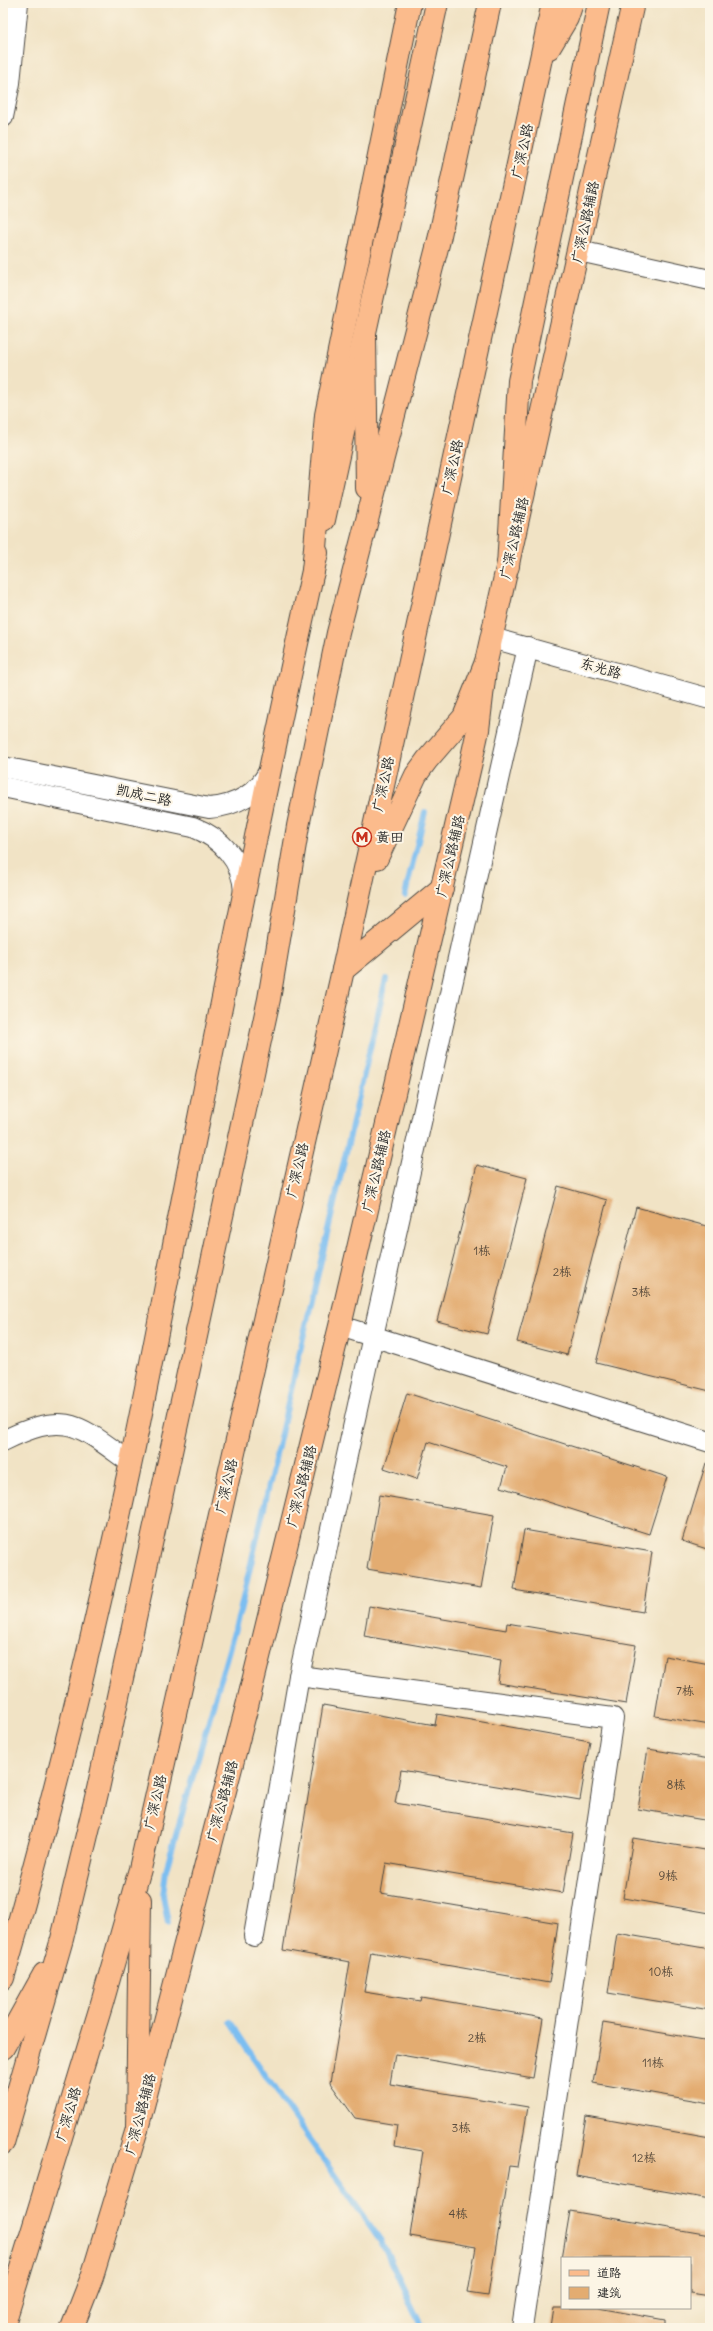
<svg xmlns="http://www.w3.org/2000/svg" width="713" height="2331" viewBox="0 0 713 2331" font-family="Delius,'LXGW WenKai TC',sans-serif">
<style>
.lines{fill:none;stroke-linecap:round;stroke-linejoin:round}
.stream{stroke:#7bbef1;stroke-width:6}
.building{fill:#e3ac71}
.minor-casing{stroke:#494742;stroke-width:22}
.major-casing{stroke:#494742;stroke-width:24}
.highway-casing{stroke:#494742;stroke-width:24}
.minor{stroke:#fff;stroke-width:20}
.major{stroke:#fbbb8c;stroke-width:22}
.highway{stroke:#fbbb8c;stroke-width:22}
.labels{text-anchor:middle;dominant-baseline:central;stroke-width:4;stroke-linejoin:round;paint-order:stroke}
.number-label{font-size:12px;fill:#594b3c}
.street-label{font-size:14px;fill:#2b2b2b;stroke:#fcf5e5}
.poi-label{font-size:14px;fill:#2b2b2b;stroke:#fcf5e5;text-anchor:start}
</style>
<rect width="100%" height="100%" fill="#fcf5e5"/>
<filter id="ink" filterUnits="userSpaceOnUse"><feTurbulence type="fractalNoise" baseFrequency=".025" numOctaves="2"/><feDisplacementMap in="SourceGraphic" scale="8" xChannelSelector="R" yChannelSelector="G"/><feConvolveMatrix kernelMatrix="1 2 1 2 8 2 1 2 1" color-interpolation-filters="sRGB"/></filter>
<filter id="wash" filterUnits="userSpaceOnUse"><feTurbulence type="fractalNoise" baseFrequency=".012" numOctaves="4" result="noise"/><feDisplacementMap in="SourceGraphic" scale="16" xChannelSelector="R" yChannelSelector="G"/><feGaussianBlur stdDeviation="0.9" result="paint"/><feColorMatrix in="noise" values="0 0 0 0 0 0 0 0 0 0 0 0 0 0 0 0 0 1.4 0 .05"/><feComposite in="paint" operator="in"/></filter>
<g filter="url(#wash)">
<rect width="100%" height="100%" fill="#f1e3c5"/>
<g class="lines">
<g class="stream">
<path d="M405 895 425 812"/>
<path d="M168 1923 163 1895 166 1870 240 1611 386 979"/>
<path d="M230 2022 285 2105 381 2241 422 2328"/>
</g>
</g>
<g id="blocks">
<g class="building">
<path d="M477 1165 527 1178 487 1334 437 1321Z"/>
<path d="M558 1186 607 1200 567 1355 517 1342Z"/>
<path d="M636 1207 710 1227V1391L596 1363Z"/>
<path d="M407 1393 667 1477 649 1534 501 1487 507 1467 428 1442 417 1479 384 1468Z"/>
<path d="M706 1463H710V1550L682 1541Z"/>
<path d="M379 1495 494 1515 481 1588 367 1569Z"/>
<path d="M524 1530 652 1552 643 1612 514 1590Z"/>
<path d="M369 1606 506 1630 507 1623 636 1645 626 1704 498 1683 501 1660 364 1636Z"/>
<path d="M665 1656 710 1664V1725L655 1716Z"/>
<path d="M323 1705 435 1725 437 1714 590 1741 580 1800 401 1770 395 1803 573 1833 563 1893 386 1863 381 1893 558 1923 549 1983 371 1952 364 1992 420 2001 421 1997 543 2018 533 2078 395 2054 390 2084 528 2107 518 2167 509 2166 488 2295 468 2292 476 2247 410 2236 423 2151 394 2146 397 2125 355 2118 330 2083 350 1962 283 1950Z"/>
<path d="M648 1749 710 1759V1821L638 1809Z"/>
<path d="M633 1838 710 1851V1913L623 1898Z"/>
<path d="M617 1933 710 1949V2010L608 1993Z"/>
<path d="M603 2023 710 2041V2103L593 2083Z"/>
<path d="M586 2116 710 2138V2199L576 2176Z"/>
<path d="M570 2211 710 2235V2296L690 2293V2258H562Z"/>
<path d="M554 2308H598L665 2320V2328H551Z"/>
</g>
</g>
</g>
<g filter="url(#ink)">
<use href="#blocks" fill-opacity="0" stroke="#494742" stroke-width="1"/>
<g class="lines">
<defs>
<g id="minor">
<path d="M3 117 10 83 18 3"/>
<path d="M579 251 710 280"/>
<path d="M492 638 710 699"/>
<path d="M3 767 209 808C235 806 258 794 270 769"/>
<path d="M3 787 193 827C221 838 243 861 244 892"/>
<path d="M340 1326 710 1442"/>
<path d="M3 1441C67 1409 78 1425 131 1463"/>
<path d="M299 1676 613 1718 522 2328"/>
<path d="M254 1936 299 1676 373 1336 528 647"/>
</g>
<g id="major">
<path d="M324 520 437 3"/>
<path d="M3 1978C52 1809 93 1638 130 1466 154 1354 174 1240 197 1128 235 936 274 744 317 553"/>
<path d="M72 2328 92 2277 137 2129 247 1706 340 1326 471 762 478 730 486 662 633 3"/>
</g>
<g id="highway">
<path d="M549 48 567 18 572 3"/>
<path d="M365 335 367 488"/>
<path d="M508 566 519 381 599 3"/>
<path d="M313 572 326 415 410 3"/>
<path d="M377 858 416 775 427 760 464 717 486 662"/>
<path d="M343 970 442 888"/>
<path d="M3 2048 44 1974"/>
<path d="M137 2129 140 1900"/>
<path d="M3 2143 62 1939 98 1789 269 999 298 826 338 633 439 240 490 3"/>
<path d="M3 2327 102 2003 140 1869 343 970 553 3"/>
</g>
</defs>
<use href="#minor" class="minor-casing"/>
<use href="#major" class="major-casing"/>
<use href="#highway" class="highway-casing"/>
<use href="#minor" class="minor"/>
<use href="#major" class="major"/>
<use href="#highway" class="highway"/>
</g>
</g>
<defs>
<symbol id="metro-ring" viewBox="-11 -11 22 22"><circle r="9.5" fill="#fcf5e5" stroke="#c8321e" stroke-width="1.5"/><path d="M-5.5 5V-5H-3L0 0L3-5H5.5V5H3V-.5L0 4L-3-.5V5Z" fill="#c8321e"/></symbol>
</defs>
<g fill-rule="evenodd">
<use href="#metro-ring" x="351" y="826" width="22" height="22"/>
</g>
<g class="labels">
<g class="number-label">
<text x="482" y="1250">1栋</text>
<text x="562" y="1271">2栋</text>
<text x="641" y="1291">3栋</text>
<text x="685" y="1690">7栋</text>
<text x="676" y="1784">8栋</text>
<text x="668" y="1875">9栋</text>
<text x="661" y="1971">10栋</text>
<text x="477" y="2037">2栋</text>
<text x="653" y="2062">11栋</text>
<text x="461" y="2127">3栋</text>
<text x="644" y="2157">12栋</text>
<text x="458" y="2213">4栋</text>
</g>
<g class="street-label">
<text transform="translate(522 151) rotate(-78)">广深公路</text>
<text transform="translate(585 222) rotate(-78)">广深公路辅路</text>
<text transform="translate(452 467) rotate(-78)">广深公路</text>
<text transform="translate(514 538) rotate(-77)">广深公路辅路</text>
<text transform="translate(601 668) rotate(16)">东光路</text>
<text transform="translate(383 784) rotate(-78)">广深公路</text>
<text transform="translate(144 795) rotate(12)">凯成二路</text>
<text transform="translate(450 856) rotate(-77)">广深公路辅路</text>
<text transform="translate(297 1170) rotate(-77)">广深公路</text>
<text transform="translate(376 1171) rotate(-77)">广深公路辅路</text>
<text transform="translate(226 1486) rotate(-77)">广深公路</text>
<text transform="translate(301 1486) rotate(-76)">广深公路辅路</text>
<text transform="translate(222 1801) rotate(-75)">广深公路辅路</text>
<text transform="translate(155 1802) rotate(-77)">广深公路</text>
<text transform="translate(68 2114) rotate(-73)">广深公路</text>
<text transform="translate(140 2114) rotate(-75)">广深公路辅路</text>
</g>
<g class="poi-label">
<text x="376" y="837">黄田</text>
</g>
</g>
<rect width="713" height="2331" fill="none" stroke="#fcf5e5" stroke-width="16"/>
<rect x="561" y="2257" width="130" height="52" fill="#fcf5e5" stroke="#a8a49b"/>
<rect x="569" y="2270" width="20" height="6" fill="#fbbb8c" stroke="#a8a49b"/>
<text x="597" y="2277" font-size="12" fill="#2b2b2b">道路</text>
<rect x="569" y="2287" width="20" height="12" fill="#e3ac71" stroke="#a8a49b"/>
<text x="597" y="2297" font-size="12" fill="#2b2b2b">建筑</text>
</svg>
